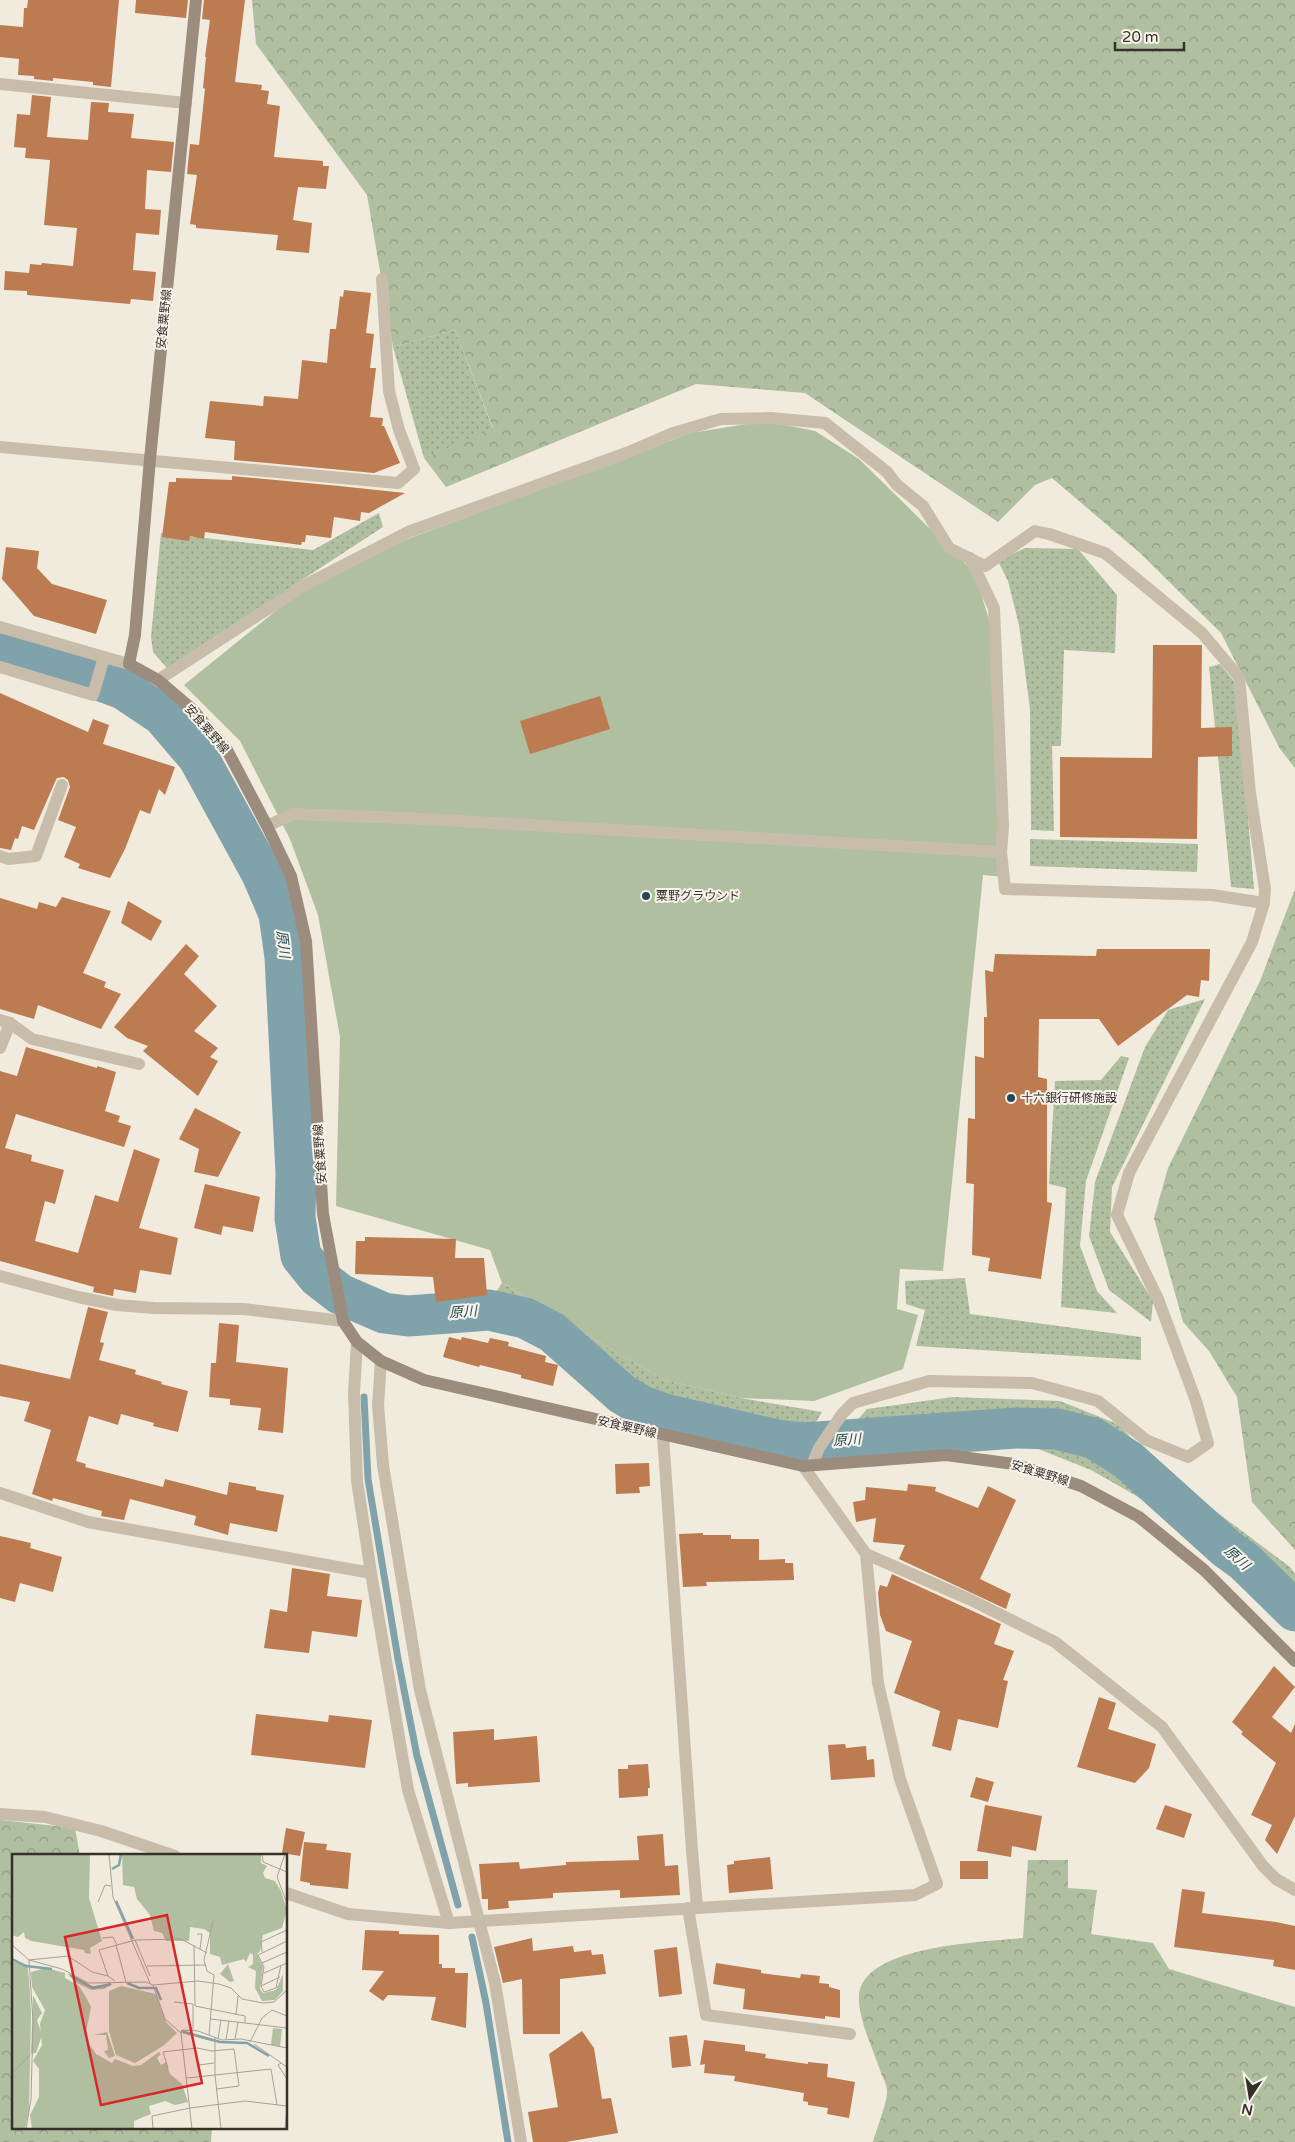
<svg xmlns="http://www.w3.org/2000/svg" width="1295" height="2142" viewBox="0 0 1295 2142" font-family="'Varela Round','Noto Sans JP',sans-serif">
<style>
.grass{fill:url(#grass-dots)}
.forest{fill:url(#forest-crowns)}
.pitch{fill:#afbfa0}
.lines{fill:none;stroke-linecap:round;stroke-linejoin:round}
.stream{stroke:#80a3ab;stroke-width:7}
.river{stroke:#80a3ab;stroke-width:41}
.building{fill:#bc7b51}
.service{stroke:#c8bdab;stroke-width:12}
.minor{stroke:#c8bdab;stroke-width:12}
.tertiary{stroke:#c8bdab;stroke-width:12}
.secondary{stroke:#9b8c7d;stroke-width:12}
.poi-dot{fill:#234a54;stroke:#f8f4eb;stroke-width:2}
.labels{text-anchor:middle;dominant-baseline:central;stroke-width:4;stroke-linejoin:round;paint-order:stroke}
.street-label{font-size:12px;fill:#36302a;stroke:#f8f4eb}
.poi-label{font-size:12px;fill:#36302a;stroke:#f8f4eb;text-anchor:start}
.water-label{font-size:14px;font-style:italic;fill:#234a54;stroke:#f8f4eb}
.inset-river{fill:none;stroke:#80a3ab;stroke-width:2.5}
.inset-road{fill:none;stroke:#a6a096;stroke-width:1}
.view{fill:#d62828;fill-opacity:0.15;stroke:#d62828;stroke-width:2.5}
.inset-edge{fill:none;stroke:#36302a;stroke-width:2.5}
</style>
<defs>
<pattern id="grass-dots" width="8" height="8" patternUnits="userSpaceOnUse" patternTransform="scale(1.25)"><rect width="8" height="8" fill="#afbfa0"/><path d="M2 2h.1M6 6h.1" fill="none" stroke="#8f9c83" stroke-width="1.8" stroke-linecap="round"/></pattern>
<pattern id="forest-crowns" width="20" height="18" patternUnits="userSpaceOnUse" patternTransform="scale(1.25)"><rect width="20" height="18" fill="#afbfa0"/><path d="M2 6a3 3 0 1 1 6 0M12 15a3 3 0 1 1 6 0" fill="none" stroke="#8f9c83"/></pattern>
</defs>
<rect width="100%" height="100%" fill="#f1ebde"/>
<g class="grass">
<path d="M455 330 493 429 424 458 393 347Z"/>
<path d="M379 513 383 527 167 668 153 652 151 637 161 533 313 550Z"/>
<path d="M1025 548 1078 549 1117 595 1115 653 1064 650 1061 746H1052L1054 831 1031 830 1030 709 1019 625 1008 581 998 561Z"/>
<path d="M1220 664 1237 685 1254 889 1231 887 1209 667Z"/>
<path d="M1030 839 1198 844 1197 872 1030 866Z"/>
<path d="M1205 999 1112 1187 1110 1232 1153 1301 1151 1322 1109 1290 1089 1236 1095 1182 1145 1047 1168 1010Z"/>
<path d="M1121 1056 1129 1058 1086 1181 1080 1246 1097 1291 1117 1313 1061 1307 1066 1188 1049 1184 1055 1081 1101 1080Z"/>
<path d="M965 1278 970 1314 1141 1337V1360L916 1346 925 1310 906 1304 905 1281Z"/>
<path d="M502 1283 612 1350 665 1380 741 1398 822 1412 801 1447 658 1420 608 1391 524 1315 495 1314 494 1295Z"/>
<path d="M953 1397 1060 1401 1120 1425 1154 1465 1290 1567 1295 1574V1632L1223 1562 1161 1510 1091 1470 1031 1446 969 1442 837 1444 867 1409Z"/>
</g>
<g class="forest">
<path d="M252 0H1295V768L1280 749 1221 633 1140 553 1052 478 1035 485 998 522 805 393 696 384 446 487 424 458 493 428 455 330 393 347 367 195 256 44Z"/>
<path d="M1295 889V1550L1252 1502 1237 1397 1209 1351 1183 1322 1154 1218 1168 1168 1260 981Z"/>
<path d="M0 1820 75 1828 80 1856H14V2128H212L211 2142H0Z"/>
<path d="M1028 1860H1068V1888L1097 1890 1091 1934 1153 1943 1169 1969 1295 2007V2142H873C876 2131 888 2100 887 2091 887 2085 883 2078 881 2073 874 2051 858 2019 859 1997 860 1945 986 1942 1023 1938Z"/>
</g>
<path class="pitch" d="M765 421 815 431 859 459 974 572 995 638 1006 877 983 875 943 1271 900 1269 897 1309 918 1315 903 1369 814 1401 741 1398 665 1380 612 1350 502 1283 490 1250 336 1206 340 1037 318 915 290 839 240 741 184 685 293 597 381 549 691 433Z"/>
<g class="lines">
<g class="stream">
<path d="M364 1397 368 1479 398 1659 417 1756 458 1905"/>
<path d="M472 1937 486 2003 508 2142"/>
</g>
<path class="river" d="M0 648 64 667 123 689 162 715 198 757 262 874 279 914 285 957 296 1173 295 1218 301 1256 318 1277 340 1294 384 1313 408 1316 489 1310 525 1318 552 1332 622 1394 642 1406 668 1415 777 1440 804 1443 1016 1428 1057 1429 1093 1438 1128 1460 1227 1549 1245 1562 1295 1611"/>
</g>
<g class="building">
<path d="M28 0H119L111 87 93 85V82L53 78V81L34 79V76L18 75 19 59 0 57V25L23 27 24 8H27Z"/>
<path d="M136 0H188L186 18 135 13Z"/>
<path d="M204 0H245L235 82 262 85 261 90 269 91 267 104 280 106 274 157 323 161V166H329L326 189 298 187 293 220 312 223 309 253 276 250 278 235 196 228V225L190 224 197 175 187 174 190 144 199 145 205 89 203 88 206 57H205L210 20 202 19Z"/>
<path d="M32 95 51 97 47 137 88 140 91 102 109 103 108 112 134 114 131 138 174 142 171 172 147 170 145 209 161 210 159 235 136 233 133 270 156 272 153 301 131 299 130 304 27 295V291L4 290 5 271 29 273 30 264 41 265 42 263 73 266 77 228 44 225 50 160 25 158 26 148 14 147 17 114 30 115Z"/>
<path d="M344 290 371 293 366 333 374 334 370 368H376L370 417 383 418 382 426H384L400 463 374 473 234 460 235 441 205 438 210 401 263 406 264 396 298 399 302 360 327 363 330 329H336L340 296 343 297Z"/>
<path d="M232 476 339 486 405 493 369 513 361 512 360 521 334 517 331 538 306 535 305 542H302L301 545 205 532 204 539 190 536 189 541 162 537 169 482H176V478L232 480Z"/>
<path d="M6 547 39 551 37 568 52 584 107 600 96 634 34 616 2 579Z"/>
<path d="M1153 645H1202L1201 728 1232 727V756L1198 757 1197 839 1060 837V757L1152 758Z"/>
<path d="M0 693 88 732 93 719 109 725 103 744 175 767 165 795 159 789 150 814 140 810 125 849 110 878 78 868 80 864 64 857 76 827 58 820 70 787 68 780 64 777 57 778 55 782 34 830 22 826 18 839 15 838 11 850 0 848Z"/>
<path d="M600 696 610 729 530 754 520 721Z"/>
<path d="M62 897 111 911 83 973 106 982 104 987 121 994 101 1029 38 1005 34 1019 0 1009V898L37 909 39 902 56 907Z"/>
<path d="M128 901 162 921 151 941 121 923Z"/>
<path d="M186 944 199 956 184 974 217 1006 194 1031 218 1048 210 1057 218 1061 198 1096 143 1051 148 1046 127 1038 114 1027Z"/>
<path d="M1097 949H1210L1209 981 1201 980 1199 997 1187 995 1118 1046 1099 1019H1039L1038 1077 1047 1079V1202L1052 1203 1041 1279 988 1271 990 1258 972 1255 974 1184 966 1183 968 1118 975 1119V1056L984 1058V1017H987L985 970 993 972 995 954 1096 956Z"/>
<path d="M26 1047 97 1068V1066L116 1072 105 1111 120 1116 118 1122 131 1126 124 1147 16 1114 5 1148 32 1155 31 1161 64 1170 55 1204 45 1201 35 1241 78 1253 95 1195 118 1202 134 1149 160 1159 139 1228 178 1238 171 1275 140 1270 136 1293 114 1289 113 1296 93 1292 94 1287 0 1261V1071L17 1076Z"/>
<path d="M195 1108 241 1132 218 1177 194 1172 199 1149 179 1139Z"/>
<path d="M205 1184 260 1197 253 1232 223 1226 221 1235 194 1228Z"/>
<path d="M365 1237 456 1239 455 1258H484L487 1295 436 1302 433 1277 355 1274 356 1241H365Z"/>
<path d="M88 1307 108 1312 100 1342 104 1343 99 1360 136 1370 135 1374 162 1382 161 1384 188 1391 178 1432 153 1426 154 1423 121 1414 118 1425 89 1416 76 1461 86 1464 85 1467 163 1487 165 1479 227 1495 229 1482 256 1487V1490L284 1495 277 1532 230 1523 228 1535 194 1525 196 1516 130 1499 124 1520 101 1516 102 1511 53 1498 52 1501 32 1494 51 1430 24 1421 30 1402 0 1396V1364L70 1379Z"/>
<path d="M219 1323 239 1325 236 1362 288 1368 283 1433 258 1430 261 1408 230 1405V1399L209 1397 211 1363H216Z"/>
<path d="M449 1337 461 1340 462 1337 488 1343 490 1338 509 1342 508 1346 546 1356 545 1362 558 1365 553 1386 521 1378V1375L480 1365 479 1367 443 1357Z"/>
<path d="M649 1463 650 1486 639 1487 640 1493 616 1494 615 1464Z"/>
<path d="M908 1484 936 1487 935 1491 978 1508 988 1486 1016 1500 980 1579 1011 1594 1006 1609 899 1559 905 1545 873 1542 876 1518 856 1522 853 1502 865 1500 866 1487 907 1491Z"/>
<path d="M703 1533V1535H731V1539H759V1560L785 1559V1563H793L794 1580 706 1582 707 1586 683 1587 679 1534Z"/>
<path d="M0 1536 31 1543 30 1548 62 1557 53 1592 20 1583 15 1602 0 1598Z"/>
<path d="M292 1568 330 1574 327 1596 362 1600 357 1637 312 1631 309 1653 264 1648 270 1609 287 1612Z"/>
<path d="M892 1574 1001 1624 994 1644 1014 1651 1003 1680 1008 1681 998 1728 958 1719 951 1751 932 1746 940 1711 894 1693 912 1641 886 1631 880 1615 878 1593 880 1585 887 1587Z"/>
<path d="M1274 1666 1295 1687 1272 1717 1291 1733 1295 1724V1816L1277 1854 1265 1840 1272 1825 1251 1815 1276 1763 1241 1734 1243 1732 1232 1722Z"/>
<path d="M1099 1697 1116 1703 1108 1729 1156 1744 1149 1768 1135 1783 1077 1767Z"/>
<path d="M256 1714 328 1722 329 1715 372 1720 365 1768 251 1755Z"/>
<path d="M494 1729V1740L537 1736 540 1782 468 1787V1783L456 1784 453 1732Z"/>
<path d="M845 1744 846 1748 866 1746 867 1760 874 1759 875 1777 831 1780 828 1745Z"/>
<path d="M648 1764 650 1788H648V1796L619 1798 618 1769H628V1765Z"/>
<path d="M976 1777 994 1782 988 1802 970 1797Z"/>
<path d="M985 1805 1042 1816 1036 1851 1012 1846 1011 1857 977 1851Z"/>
<path d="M1165 1805 1192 1814 1184 1838 1156 1829Z"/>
<path d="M286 1828 305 1832 300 1856 282 1853Z"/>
<path d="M663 1834 665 1866 678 1865 680 1895 620 1898V1890L553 1893V1898L508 1901 509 1908 488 1910V1899H482L479 1864 519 1862 520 1869 566 1865V1862L639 1860 637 1836Z"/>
<path d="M304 1842 327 1844 326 1850 351 1853 348 1889 310 1885V1883L300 1881Z"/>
<path d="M770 1857 773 1889 729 1893 727 1865 734 1864V1861Z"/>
<rect x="960" y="1861" width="28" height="18"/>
<path d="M1182 1889 1205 1892 1202 1913 1276 1922 1295 1926V1970L1273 1966 1274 1960 1174 1947Z"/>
<path d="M365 1930 399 1931V1934L439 1935V1964H442V1968H455V1973H468L466 2028 431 2020 436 1997 388 1995 383 2001 369 1991 384 1971 362 1970Z"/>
<path d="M532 1938 533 1951 573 1946 574 1952 591 1950 592 1955 603 1954 606 1974 560 1979V2034H523L522 1979 503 1983 494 1947Z"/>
<path d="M677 1947 682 1994 659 1997 654 1950Z"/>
<path d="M716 1963 761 1970V1973L800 1978 801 1974 820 1976 819 1983 829 1984V1987L840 1990V2018L825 2016V2019L743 2009 745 1989 713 1984Z"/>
<path d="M582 2031 594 2048 602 2099 611 2098 618 2133 566 2142H533L528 2112 558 2107 549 2054Z"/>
<path d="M687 2035 691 2066 672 2068 669 2037Z"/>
<path d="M704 2040 745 2045V2051L766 2054 765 2058 808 2064V2062L828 2064 827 2077 855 2082 849 2118 827 2114 828 2108 808 2105V2102L803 2101 804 2093 734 2081 735 2076 704 2073 705 2064 700 2065Z"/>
</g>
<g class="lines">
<g class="service">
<path d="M970 558 994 608 1003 827 1001 852 1005 889 1212 895 1264 903"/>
<path d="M158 680 303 586 408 532 629 452 673 433 721 419 771 418 825 423 887 472 897 485 923 506 949 548 985 566 1035 531 1049 534 1105 553 1202 633 1239 677 1250 793 1265 889 1264 903 1252 942 1129 1173 1117 1215 1158 1299 1196 1401 1208 1443 1188 1457 1146 1440 1098 1401 1032 1383 929 1381 853 1403 842 1414 819 1448 812 1465"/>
<path d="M406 818 1001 852"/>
<path d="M0 1048 10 1023"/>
</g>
<g class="minor">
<path d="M0 84 186 103"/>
<path d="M0 447 398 483 414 469 399 430 389 391 382 279"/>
<path d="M0 627 104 657"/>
<path d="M0 667 93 695 104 657 129 664"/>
<path d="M0 856 8 859 36 856 62 785"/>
<path d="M0 1020 10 1023 32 1039 139 1064"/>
<path d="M0 1276 78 1297 117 1305 154 1308 244 1309 343 1321"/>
<path d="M357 1342 354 1393 357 1481 371 1573 408 1790 449 1923"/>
<path d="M381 1361 378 1405 383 1465 420 1690 495 1983 521 2142"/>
<path d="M663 1436 692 1850 697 1907"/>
<path d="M0 1493 88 1522 371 1573"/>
<path d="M866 1554 971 1600 1055 1642 1162 1727 1263 1866 1276 1879 1295 1890"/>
<path d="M0 1814 45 1817 101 1831 175 1856"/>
<path d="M286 1893 348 1914 449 1923 915 1895 937 1884 900 1779 878 1683 866 1554 803 1466"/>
<path d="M688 1908 706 2015 850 2034"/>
</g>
<path class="tertiary" d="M267 826 293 814 406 818"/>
<path class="secondary" d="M196 0 150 459 135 635 129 664 158 680 192 709 227 750 267 826 291 876 306 941 323 1214 343 1321 357 1342 381 1361 424 1380 803 1466 946 1455 1014 1464 1081 1486 1139 1517 1204 1570 1295 1661"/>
</g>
<g class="poi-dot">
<circle cx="646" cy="896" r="5"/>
<circle cx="1011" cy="1098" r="5"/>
</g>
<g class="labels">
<g class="street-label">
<text transform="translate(164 319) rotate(-84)">安食粟野線</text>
<text transform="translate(207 729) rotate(49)">安食粟野線</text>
<text transform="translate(320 1154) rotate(-94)">安食粟野線</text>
<text transform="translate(627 1427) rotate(13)">安食粟野線</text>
<text transform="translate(1040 1473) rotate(17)">安食粟野線</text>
</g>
<g class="poi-label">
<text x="656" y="896">粟野グラウンド</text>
<text x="1021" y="1098">十六銀行研修施設</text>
</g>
<g class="water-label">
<text transform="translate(283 944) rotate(83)">原川</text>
<text transform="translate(463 1312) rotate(-4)">原川</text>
<text transform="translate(847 1440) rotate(-4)">原川</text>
<text transform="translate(1237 1558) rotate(42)">原川</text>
</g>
</g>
<g transform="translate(12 1854)">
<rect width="275" height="275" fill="#f1ebde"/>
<path d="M0 107 15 111 17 124 19 159 17 255 13 275H0ZM55 119 80 132 101 130 92 135 79 136 63 128ZM261 174 270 175 268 192 259 191ZM95 178 103 202 97 204 92 197 96 196 94 181H82Z" fill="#afbfa0"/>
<path d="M0 0H78L77 44 90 87 78 94 79 100 73 99 72 96 19 87 13 84 12 78 6 83 0 81ZM110 0H249V9L255 12 251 19 253 24 263 27 269 37 275 56 270 74 251 81 248 97 245 100 251 113 248 135 251 139 264 136 271 120V137L263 146 250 147 243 134 244 117 236 113 241 110V101L238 99 234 108 232 105 210 111 208 103 198 100V79L192 75 178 73 177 87H154L150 79 142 77 138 61 125 45 122 33 111 31ZM34 114 53 119V124L67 132 75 145 79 153 73 184 84 200 100 209 103 205 121 212 129 211 147 198 149 200 145 204 149 211 154 208 158 220 170 230 176 248 163 251 153 247 137 252 139 260 122 267V275H20L18 261 27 243V215L21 207 30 191 28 170 33 156 20 133 19 118Z" fill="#afbfa0"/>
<path d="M216 110 222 127 218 128 208 120Z" fill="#afbfa0"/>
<path d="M21 141 30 159 25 166 30 181 24 199 19 200Z" fill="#afbfa0"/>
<path d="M0 126H15L17 145 0 146ZM109 132 144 140 154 168 165 179 151 192 123 209 104 201 97 177V137Z" fill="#afbfa0"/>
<path class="inset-river" d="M100 15 107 11 109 0M104 47 121 85M0 105 14 112 40 115M58 121 81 134 99 130M115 129 127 134H144L149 146M169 177 208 188 235 189 257 202"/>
<path class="inset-road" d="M97 0 101 43 138 129M250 0 251 8 275 18M273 0 265 23 275 49M86 48 93 31 99 32M185 80H190L188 95M90 84 101 83 105 91M123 86 138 122M0 91 17 106 50 115 76 129 134 128 141 131 153 165 169 179 180 275M104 91 114 128M182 91 183 152 233 162V169L275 174M250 98 249 88 275 76M250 109 275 98M269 111 264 134 252 138 249 132 252 113 246 101 275 87M135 112 194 111M252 119 275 109M103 127 96 122 87 96 123 86 169 85 195 99M141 131 186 127 207 130 219 134 230 145 251 149 262 148 275 136M249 132 268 123M162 148 181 150M181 150V177M260 156 275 162M224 161 226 142M199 165 233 169M169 179 171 176 186 177 210 186 229 185 275 194M171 179 201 187M197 181 202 121 195 117 192 106 201 67M203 183V221L209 275M206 185 209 166M223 185 226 168M214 186 217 167M238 188 250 164 260 156M242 190 275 213M269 209 266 211 275 225M187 211 202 209M156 214 151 198 185 194 200 197 222 195 227 232 204 235M0 219 18 201M175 224 259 215 265 251M14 275 19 245 21 167 17 106 56 102 80 118 96 122M141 275 140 262 178 254 233 247 275 252M273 275 275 254"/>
<path class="view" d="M155 61 190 229 89 251 53 83Z"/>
<rect width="275" height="275" class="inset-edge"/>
</g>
<g transform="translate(1250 2097) rotate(192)" stroke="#f8f4eb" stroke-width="4" paint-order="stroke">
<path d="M0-4L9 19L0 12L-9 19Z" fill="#36302a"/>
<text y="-8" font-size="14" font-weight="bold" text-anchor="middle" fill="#36302a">N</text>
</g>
<path d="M1115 42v8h69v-8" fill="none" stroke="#36302a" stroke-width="2.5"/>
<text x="1122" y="42" font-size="15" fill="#36302a" stroke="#f8f4eb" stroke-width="4" paint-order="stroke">20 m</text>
</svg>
